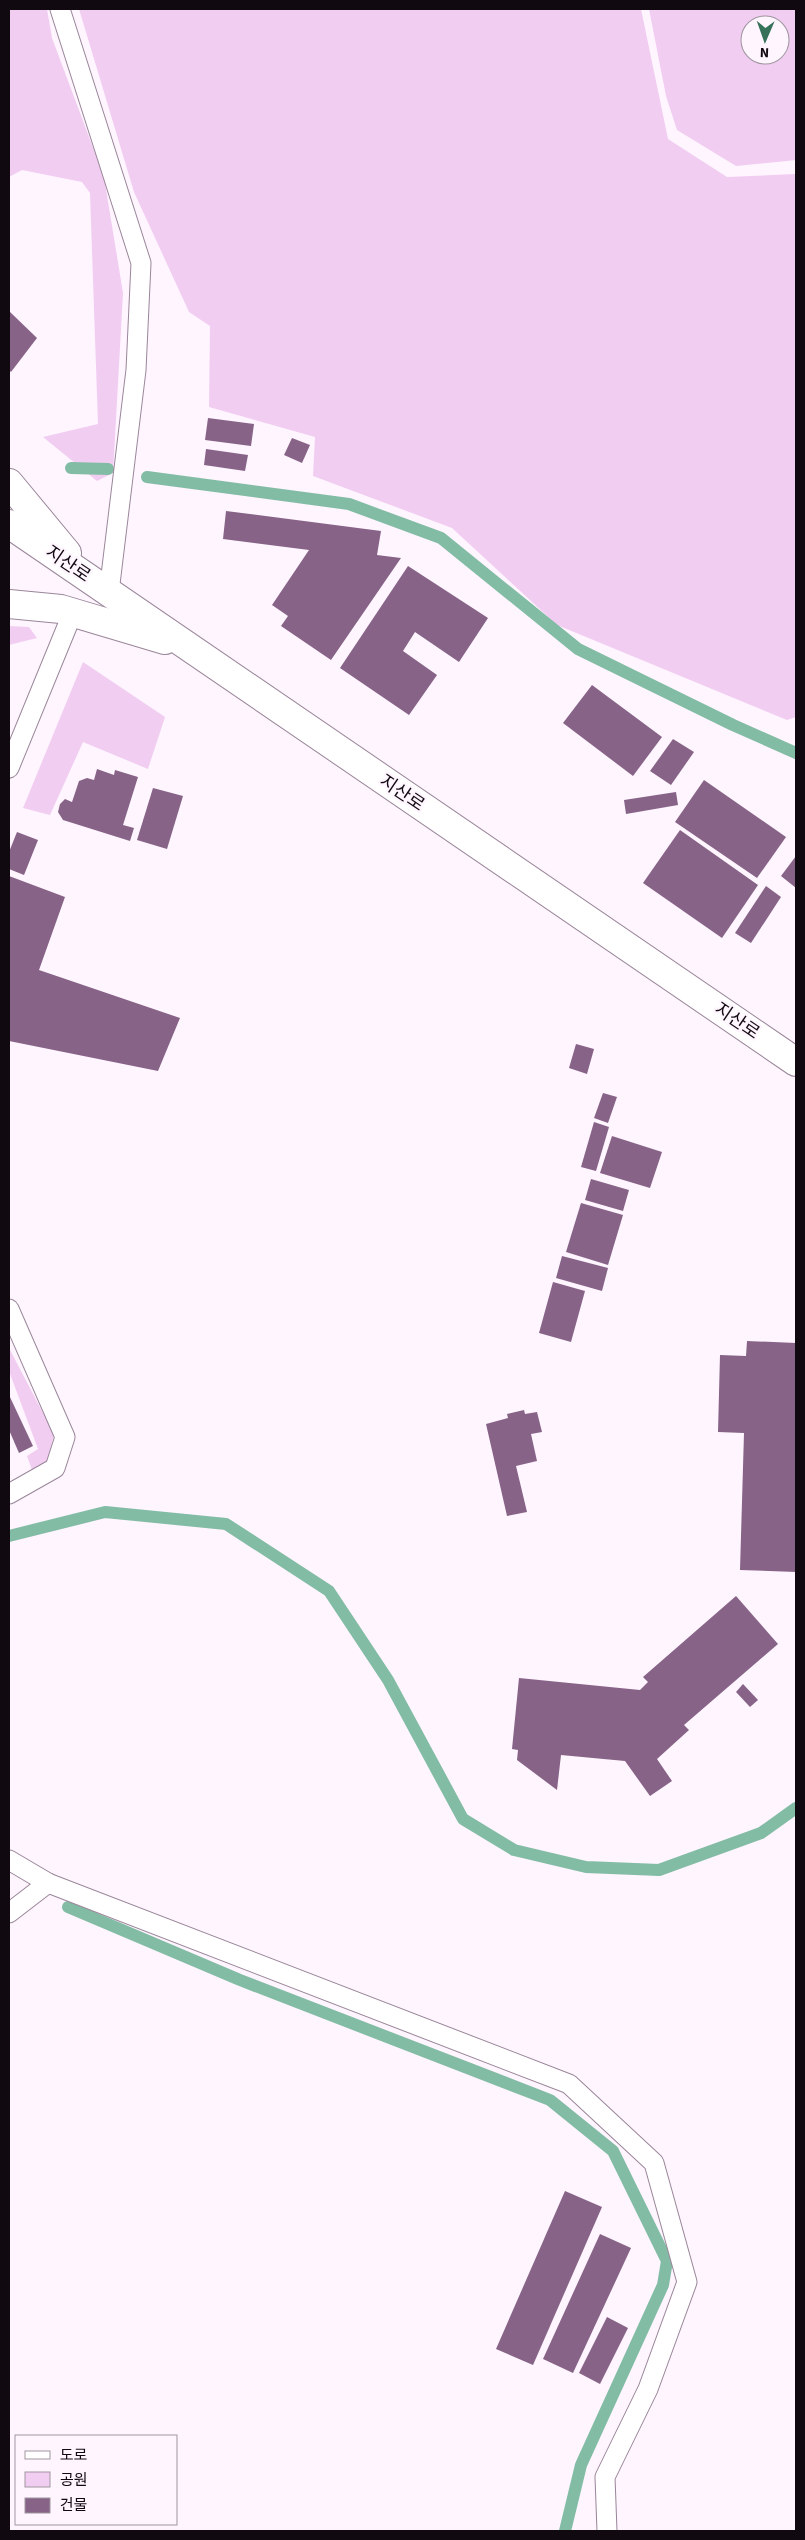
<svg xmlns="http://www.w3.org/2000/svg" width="805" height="2540" viewBox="0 0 805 2540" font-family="'Source Sans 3','Noto Sans KR',sans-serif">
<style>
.green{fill:#f2cdf2;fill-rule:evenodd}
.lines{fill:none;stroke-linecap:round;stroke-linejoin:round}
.stream{stroke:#83bca4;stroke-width:12}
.building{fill:#876387}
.lane-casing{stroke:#9a869a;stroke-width:21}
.secondary-casing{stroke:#9a869a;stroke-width:30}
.lane{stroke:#fff;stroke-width:19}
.secondary{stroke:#fff;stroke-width:28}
.labels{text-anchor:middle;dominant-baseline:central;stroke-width:4.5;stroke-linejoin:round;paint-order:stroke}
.street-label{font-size:18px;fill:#100910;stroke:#fef5fe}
</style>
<rect width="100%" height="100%" fill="#fef5fe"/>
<g class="green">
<path d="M9 9H47L52 38 104 177 123 293 113 473 97 481 43 437 98 424 90 193 82 182 22 170 9 177Z"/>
<path d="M79 9H641L668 139 727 177 796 174V717L787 720 557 625 452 528 313 476 315 437 209 407 210 326 189 312 134 192Z"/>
<path d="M649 9H796V160L736 166 677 130 666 96ZM750 25H780V55H750Z"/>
<path d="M9 626 29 627 37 638 9 645Z"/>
<path d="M83 662 165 717 148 769 83 742 50 815 23 808Z"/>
<path d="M9 1348 54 1434 47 1463 32 1470 27 1456 38 1449 9 1371Z"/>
</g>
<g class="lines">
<g class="stream">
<path d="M71 468 108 469"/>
<path d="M147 477 349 504 441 538 578 649 733 725 796 753"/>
<path d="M9 1536 105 1512 226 1524 329 1591 388 1680 463 1819 514 1850 586 1867 659 1870 761 1833 796 1808"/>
<path d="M68 1907 240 1980 550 2100 613 2151 667 2261 663 2285 581 2465 565 2531"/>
</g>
</g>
<g class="building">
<path d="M9 311 37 338 11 372 9 370Z"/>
<path d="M208 418 254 424 251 446 205 440Z"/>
<path d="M292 438 310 445 302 463 284 455Z"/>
<path d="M206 449 248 455 245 471 204 465Z"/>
<path d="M226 511 381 531 377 555 401 558 331 660 281 626 288 616 272 605 309 550 223 539Z"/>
<path d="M408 566 488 618 459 662 415 632 403 651 437 675 409 715 340 668Z"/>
<path d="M592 685 662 737 633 776 563 723Z"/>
<path d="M673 739 694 752 671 785 650 771Z"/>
<path d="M97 769 114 775 115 770 138 777 123 825 134 828 130 841 63 820 58 812 60 804 65 799 72 802 79 781 87 778 94 780Z"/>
<path d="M704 780 786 837 757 878 675 822Z"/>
<path d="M153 788 183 796 167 849 137 840Z"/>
<path d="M676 792 678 805 626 814 624 800Z"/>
<path d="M680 830 758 885 722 938 643 883Z"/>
<path d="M17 832 38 840 24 875 9 869V852Z"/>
<path d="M796 856V888L781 876Z"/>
<path d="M9 876 65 897 39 970 180 1018 158 1071 9 1041Z"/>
<path d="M766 886 781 897 751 943 735 933Z"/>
<path d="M576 1044 594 1049 587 1074 569 1068Z"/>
<path d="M603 1093 617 1097 608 1123 594 1118Z"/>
<path d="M594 1122 609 1127 596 1171 581 1167Z"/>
<path d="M612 1136 662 1152 650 1188 600 1173Z"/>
<path d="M591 1179 629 1190 623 1211 585 1200Z"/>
<path d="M581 1203 623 1215 608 1265 566 1252Z"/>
<path d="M562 1256 608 1268 602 1291 556 1278Z"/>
<path d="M553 1282 585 1291 571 1342 539 1333Z"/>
<path d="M747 1341 796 1343V1572L740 1570 744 1433 718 1432 720 1355 746 1356Z"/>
<path d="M9 1395 33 1446 19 1453 9 1430Z"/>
<path d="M524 1410 525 1414 537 1412 542 1432 531 1434 537 1461 516 1466 527 1512 507 1516 486 1424 508 1418 507 1414Z"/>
<path d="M736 1596 778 1644 684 1725 689 1730 657 1759 672 1781 650 1796 625 1761 561 1755 557 1790 517 1760 518 1750 512 1749 519 1678 640 1690 648 1682 643 1677Z"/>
<path d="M743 1684 758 1700 750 1707 736 1692Z"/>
<path d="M565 2191 602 2207 533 2365 496 2349Z"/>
<path d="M600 2234 631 2248 573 2373 543 2359Z"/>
<path d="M607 2317 628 2328 600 2384 579 2373Z"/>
</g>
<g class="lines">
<defs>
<g id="lane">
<path d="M60 9 141 263 136 370 109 592"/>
<path d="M9 768 73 612"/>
<path d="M9 1309 65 1437 55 1468 9 1494"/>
<path d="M9 1860 48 1883 569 2084 654 2163 687 2282 648 2389 605 2477 607 2531"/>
<path d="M9 1913 48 1883"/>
</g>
<g id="secondary">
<path d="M9 483 67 553"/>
<path d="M9 524 796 1062"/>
<path d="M9 604 61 609 165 640"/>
</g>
</defs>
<use href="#lane" class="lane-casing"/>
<use href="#secondary" class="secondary-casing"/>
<use href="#lane" class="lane"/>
<use href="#secondary" class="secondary"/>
</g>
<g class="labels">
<g class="street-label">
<text transform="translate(68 564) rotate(34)">지산로</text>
<text transform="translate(402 793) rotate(34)">지산로</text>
<text transform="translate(737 1021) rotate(34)">지산로</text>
</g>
</g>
<rect width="805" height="2540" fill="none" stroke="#100910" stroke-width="20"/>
<rect x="15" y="2435" width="162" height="90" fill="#fef5fe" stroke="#9f979f"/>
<rect x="25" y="2451" width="25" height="8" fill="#ffffff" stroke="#9f979f"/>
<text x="60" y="2460" font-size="15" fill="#100910">도로</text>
<rect x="25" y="2472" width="25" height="15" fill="#f2cdf2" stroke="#9f979f"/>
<text x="60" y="2485" font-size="15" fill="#100910">공원</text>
<rect x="25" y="2498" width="25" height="15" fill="#876387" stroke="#9f979f"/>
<text x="60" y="2510" font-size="15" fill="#100910">건물</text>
<g transform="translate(765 40) rotate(182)"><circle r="24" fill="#fef5fe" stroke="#9f979f"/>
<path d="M0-4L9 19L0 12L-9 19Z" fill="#36715a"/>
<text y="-8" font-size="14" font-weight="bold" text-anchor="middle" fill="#100910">N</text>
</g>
</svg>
